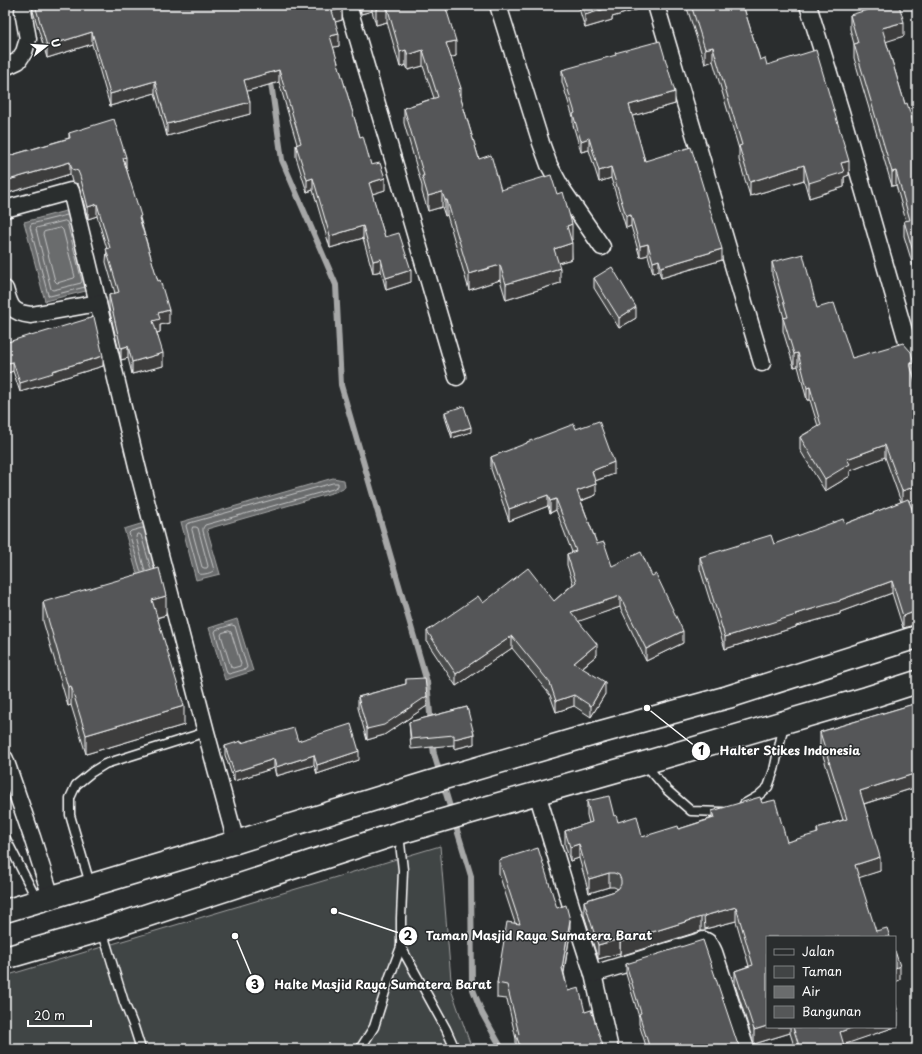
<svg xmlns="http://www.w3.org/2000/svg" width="922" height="1054" viewBox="0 0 922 1054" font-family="'Playpen Sans',sans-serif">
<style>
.green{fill:#414445;stroke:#a0a2a2}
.water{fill:#6a6c6d;stroke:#a6a7a7}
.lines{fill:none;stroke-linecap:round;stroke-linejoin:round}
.shore{stroke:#c3c4c5;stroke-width:1}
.stream{stroke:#a6a7a7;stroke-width:6}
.lane-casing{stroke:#fff;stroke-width:11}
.street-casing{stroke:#fff;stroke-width:19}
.primary-casing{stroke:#fff;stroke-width:25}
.lane{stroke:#2a2d2e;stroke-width:8}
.street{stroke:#2a2d2e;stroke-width:16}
.primary{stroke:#2a2d2e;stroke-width:22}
.wall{fill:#494b4c;stroke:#fff}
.shaded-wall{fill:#3c3d3e;stroke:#fff}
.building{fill:#555758;stroke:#fff}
.leader{fill:none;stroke:#fff;stroke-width:1.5}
.callout-dot{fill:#fff;stroke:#2a2d2e;stroke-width:1.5}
.mark-label{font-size:12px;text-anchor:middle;font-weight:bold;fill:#111}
.callout-label{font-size:12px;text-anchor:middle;font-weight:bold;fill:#fff;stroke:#2a2d2e;stroke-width:3;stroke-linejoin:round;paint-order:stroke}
</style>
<rect width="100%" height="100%" fill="#2a2d2e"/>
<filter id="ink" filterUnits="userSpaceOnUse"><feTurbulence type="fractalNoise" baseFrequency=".025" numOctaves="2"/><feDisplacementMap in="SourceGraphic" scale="8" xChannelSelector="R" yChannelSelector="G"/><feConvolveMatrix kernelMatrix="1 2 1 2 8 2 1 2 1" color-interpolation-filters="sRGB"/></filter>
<g filter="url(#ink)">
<path class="green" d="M440 846 452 992 472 1049H5V976Z"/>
<g class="water">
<path d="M73 209 94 289 45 301 24 222Z"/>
<path d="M333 478 344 480 345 487 335 492 207 529 220 574 196 580 181 522Z"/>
<path d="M147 522 164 580 141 587 124 529Z"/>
<path d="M237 619 253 671 225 680 209 628Z"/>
</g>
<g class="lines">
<g class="shore">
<path d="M67 215 31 224 30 227 48 295 50 296 85 287"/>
<path d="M65 221 67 222 82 281 81 283 53 290 51 289 36 229 37 228Z"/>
<path d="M61 228 63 230 75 277 74 278 57 283 55 281 43 234 44 232Z"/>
<path d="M333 483H338V486L333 489 205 525 203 528V531L214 570C212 573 203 575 199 574L186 526 187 524Z"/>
<path d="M193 527H196L198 528 208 566 207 568H204L202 567 192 530Z"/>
<path d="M145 571 136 537 137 534H139L141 535 151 569"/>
<path d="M141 572 129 533 131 531 142 528H144"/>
<path d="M232 625 235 626 247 667 246 669 229 674 227 673 215 632 216 630Z"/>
<path d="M229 631 231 632 241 664 240 666 233 668 231 667 221 635 222 633Z"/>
</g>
<g class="stream">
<path d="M270 76 282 160 336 285 341 385 427 682 431 724"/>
<path d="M432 739 434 754 471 876 472 987 482 1013 502 1049"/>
</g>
<defs>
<g id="lane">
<path d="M645 764 667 790 691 811 723 812"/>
<path d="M744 804 758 796 768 787 774 770 784 724"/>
<path d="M399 834 403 870 401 918V947L446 1029 455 1049"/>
<path d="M5 837 37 900"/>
<path d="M90 884 70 815V798L76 785 92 772 105 764 206 732"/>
<path d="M102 930 124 1002 134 1027 141 1049"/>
<path d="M360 1049 374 1027 390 976 401 947"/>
</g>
<g id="street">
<path d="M348 5 457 377"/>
<path d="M498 5 541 143 549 165 562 189 602 247"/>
<path d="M656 5 762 363"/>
<path d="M808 5 841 112 908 345 913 354 917 358"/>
<path d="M5 67 18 61 24 52 28 39 23 11 25 5"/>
<path d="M5 209 71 191 137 466 206 732 236 842"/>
<path d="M5 289C10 306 11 313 31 315L98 303"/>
<path d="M5 759 32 837 51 897"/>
<path d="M537 793 572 909 593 974 610 1049"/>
<path d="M593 974 704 940C710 942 711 946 714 952L746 1049"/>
</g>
<g id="primary">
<path d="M5 911 236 842 427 783 601 732 728 697 917 637"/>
<path d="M5 958 102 930 399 833 485 808 644 763 867 698 917 682"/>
</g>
</defs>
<use href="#lane" class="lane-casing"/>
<use href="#street" class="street-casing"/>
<use href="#primary" class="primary-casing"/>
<use href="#lane" class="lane"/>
<use href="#street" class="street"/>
<use href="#primary" class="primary"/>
</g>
<g class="wall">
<path d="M33 5H342V20L335 22 339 46 333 47 360 137 371 165 385 190 372 194 385 237 411 282 386 290 381 271 373 273 363 238 330 248 313 190 307 192 296 157V145L297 144 279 82 247 91 250 114 167 136 155 93 110 106 92 44 47 58 33 11Z"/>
<path d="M358 5H445L456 56 451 57 461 99 479 159 501 190 557 194 572 240H571L572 259 558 263 560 283 506 300 500 280 469 290 447 215 445 216 442 207 428 211 422 192V186L404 123V108L434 98 423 66 408 70 406 65 400 67 387 22 376 25 372 11 361 14Z"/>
<path d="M578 5H646V7L612 17V20L585 28Z"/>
<path d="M686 5H743L760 60 767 65 849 175 844 177V187L809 198 804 180 750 196 739 160V149L713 61 705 64Z"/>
<path d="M850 15 904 36 886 41 905 104 917 135V279L904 236V221H906L896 185 892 186 854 58V44L850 29Z"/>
<path d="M562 70 675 104 632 116 645 161 722 260 661 278 659 271 653 273 648 255 640 257 631 226 626 228 611 178 599 182 589 150 581 152 573 125V117L562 82Z"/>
<path d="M69 133 126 167 169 323 160 325V332L157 333 163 366 132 374 128 358 121 360 109 308V295L115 293 106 262 107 249 97 216 88 219 80 189 78 184 72 182 70 174 5 194V157L69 138Z"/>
<path d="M772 262 817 308 852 358 914 376H913L909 501 916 519H917V625H914L903 628 892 593 840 612V614L796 626V627L725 649 700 569V557L774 544 845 524 901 502 885 457 850 471V476L825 491 800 450V437L818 426 810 400H807L798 366 794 367 783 331V318H784L772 275Z"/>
<path d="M594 278 636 318 619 328 594 288Z"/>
<path d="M31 336 103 366 53 381V382L20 392 13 371 8 373 5 364V343Z"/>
<path d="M445 412 471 432 452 438 445 417Z"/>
<path d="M576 429 614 474 595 481 596 495 581 501 597 544 612 566 683 643 646 661 620 607 578 621 597 655 582 668 605 694 591 717 574 706 556 712 550 695 512 648 456 686 427 642V631L483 603 554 601 573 584 567 565V554L572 552 556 510 550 513 548 506 509 521 491 469V457L527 444V442Z"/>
<path d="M43 602 166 615 157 618 184 725 86 754 71 705 68 706 43 621Z"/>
<path d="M406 679 427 706 384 735 367 740 358 708V697L406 684Z"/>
<path d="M917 703V787L864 804 880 871 859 877 767 1027H895L844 1044 845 1049H795L790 1033 754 1044 735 985V971L749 966 736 921 705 929V931H701L620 956V953L598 959 584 915V901L615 891 618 889 614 887H609L589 893 579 858 570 861 565 845V831L589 823 587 815V801L614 816 618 822 642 837 679 829 712 818V811L762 803 787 842 817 834V828L843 820 820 746V732Z"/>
<path d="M467 707 474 744 454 749V745L411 749 409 722Z"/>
<path d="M298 741 359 760 317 774 314 765 276 776 274 768 234 781 225 755V746L241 743Z"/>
<path d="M499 860 557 908 570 934 564 973 568 991 585 1012 604 1049H516V1039L507 999 497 998V983L515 923 499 874Z"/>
<path d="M626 964 737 1042 741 1049H647L639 1024V1017L626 974Z"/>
</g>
<g class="shaded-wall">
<path d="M361 5H372V11L361 14Z"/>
<path d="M612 5H646V7L612 17V20L585 28V15Z"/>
<path d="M387 6V22L376 25V9Z"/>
<path d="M342 8V20L332 23V11Z"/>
<path d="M904 22V36L882 43V28Z"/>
<path d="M92 32V44L47 58V46Z"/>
<path d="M339 34V46L330 48V36Z"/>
<path d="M456 41V56L446 59V43Z"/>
<path d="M713 47V61L705 64V49Z"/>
<path d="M406 50V65L400 67V52Z"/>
<path d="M423 50V66L408 70V55Z"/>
<path d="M279 70V82L244 92V80Z"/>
<path d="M155 81V93L110 106V94Z"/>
<path d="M461 88V103L458 89Z"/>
<path d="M675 92V104L629 117V105Z"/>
<path d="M250 102V114L167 136V124Z"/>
<path d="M589 138V150L581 152V141Z"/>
<path d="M126 157V170L123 158Z"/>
<path d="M849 161V175L844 177V187L809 198V183L841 163Z"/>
<path d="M70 162V174L5 194V181Z"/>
<path d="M804 165V180L750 196V182Z"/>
<path d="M611 167V178L599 182V171Z"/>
<path d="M896 171V185L892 186V172Z"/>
<path d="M313 178V190L307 192V180Z"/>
<path d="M385 178V190L369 195V183Z"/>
<path d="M442 192V207L428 211V196Z"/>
<path d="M445 200H447V215L445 216Z"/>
<path d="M97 204V216L88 219V207Z"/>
<path d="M631 215V226L626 228V216Z"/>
<path d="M572 224V240L567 241V226Z"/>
<path d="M363 226V238L330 248V236Z"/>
<path d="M572 243V259L554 264V249Z"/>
<path d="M648 244V255L640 257V246Z"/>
<path d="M722 249V260L661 278V267Z"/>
<path d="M381 259V271L373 273V261Z"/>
<path d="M659 260V271L653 273V262Z"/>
<path d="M500 265V280L469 290V274Z"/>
<path d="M560 268V283L506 300V284Z"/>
<path d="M411 270V282L386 290V278Z"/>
<path d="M636 307V318L619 328V318Z"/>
<path d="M169 310V323L160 325V332L153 334V321L158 313Z"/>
<path d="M8 315V327L5 328V316Z"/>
<path d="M128 346V358L121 360V348Z"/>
<path d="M163 353V366L132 374V362Z"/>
<path d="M798 353V366L794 367V354Z"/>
<path d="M103 356V366L53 381V382L20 392V383L52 371Z"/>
<path d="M13 362V371L8 373V363Z"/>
<path d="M914 363V376L910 377V364Z"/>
<path d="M810 387V400H807V388Z"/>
<path d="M471 427V432L452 438V433Z"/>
<path d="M885 445V457L850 471V476L825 491V479L847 459Z"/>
<path d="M614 462V474L592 482V471Z"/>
<path d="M596 484V495L577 502V491Z"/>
<path d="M917 486V498L902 504V491Z"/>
<path d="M548 495V506L509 521V509Z"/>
<path d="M556 499V510L550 513V501Z"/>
<path d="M892 581V593L840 612V614L796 626V627L725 649V637L840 600Z"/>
<path d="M166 596V615L152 619V600Z"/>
<path d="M620 596V607L571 624V612Z"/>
<path d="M914 612V625L903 628V616Z"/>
<path d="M683 631V643L646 661V649Z"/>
<path d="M512 636V648L456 686V674Z"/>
<path d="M597 644V655L574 674V663Z"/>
<path d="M605 682V694L591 717V706Z"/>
<path d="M71 686V705L68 706V687Z"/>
<path d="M574 695V706L556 712V701Z"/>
<path d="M427 696V706L384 735 367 740V729Z"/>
<path d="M184 706V725L86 754V735Z"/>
<path d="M474 734V744L454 749V739Z"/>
<path d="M359 751V760L317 774V765Z"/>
<path d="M314 755V765L276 776V767Z"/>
<path d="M274 759V768L234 781V772Z"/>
<path d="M917 773V787L860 805V791Z"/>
<path d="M579 844V858L570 861V847Z"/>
<path d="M880 857V871L855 879V865Z"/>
<path d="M609 873V887L589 893V879Z"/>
<path d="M736 907V921L705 929 704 916Z"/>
<path d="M701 917V931L620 956V942Z"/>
<path d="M570 920V934L562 982V968Z"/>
<path d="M620 939V953L598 959V945Z"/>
<path d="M900 966V980L895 982V968Z"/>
<path d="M898 1012V1026L895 1027V1013Z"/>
<path d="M767 1026V1027H790V1033L754 1044V1030Z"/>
<path d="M854 1027H895L840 1046V1032Z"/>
</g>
<g class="building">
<path d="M35 5H342V8L332 11 339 34 330 36 360 137 363 136 371 165 380 163 385 178 369 183 385 237 399 233 411 270 386 278 381 259 373 261 363 226 330 236 313 178 307 180 296 145 301 143 279 70 244 80 250 102 167 124 155 81 110 94 92 32 47 46Z"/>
<path d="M375 5H445L456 41 446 43 461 88 458 89 479 159 491 155 501 190 551 175 557 194 563 192 572 224 567 226 572 243 554 249 560 268 506 284 500 265 469 274 447 200H445L442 192 428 196 422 176H424L404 108 438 97 423 50 408 55 406 50 400 52 387 6 376 9Z"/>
<path d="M582 5H612V7L585 15Z"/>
<path d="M691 5H743L760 60 765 58 767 65 816 50 849 161 841 163 844 172 809 183 804 165 750 182 739 146 742 145 713 47 705 49Z"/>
<path d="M884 5H899L904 22 882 28 905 104 907 103 917 135V265L904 221 910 220 896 171 892 172 854 44 858 43 850 15Z"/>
<path d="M660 41 675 92 629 105 639 139 645 161 691 147 722 249 661 267 659 260 653 262 648 244 640 246 631 215 626 216 611 167 599 171 589 138 581 141 573 114 575 113 562 70 616 55 615 53Z"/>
<path d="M114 119 126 157 123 158 141 216 139 217 158 281 160 280 169 310 158 313 160 319 153 321 163 353 132 362 128 346 121 348 109 295 119 292 106 249 110 248 97 204 88 207 80 176 78 171 72 169 70 162 5 181V157L70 138 69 133Z"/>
<path d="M803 254 817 308 834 303 852 358 903 343 911 352 914 363 910 364 917 388V486L902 491 885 445 847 459 850 464 825 479 800 437 821 425 810 387 807 388 798 353 794 354 783 318 788 317 772 262Z"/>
<path d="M612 267 636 307 619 318 594 278Z"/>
<path d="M5 305 8 315 5 316Z"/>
<path d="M94 317 103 356 52 371 53 373 20 383 13 362 8 363 5 354V343L30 335 31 336Z"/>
<path d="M464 406 471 427 452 433 445 412Z"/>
<path d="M599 421 614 462 592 471 596 484 577 491 597 544 604 542 612 566 641 552 652 576 656 574 683 631 646 649 620 596 571 612 597 644 574 663 605 682 591 706 574 695 556 701 550 683 512 636 456 674 427 631 478 596 483 603 528 568 554 601 576 582 567 554 576 551 556 499 550 501 548 495 509 509 491 457 527 443V442L574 424 576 429Z"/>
<path d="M908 499 916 519H917V612H914L903 616 892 581 840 600V601L795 614 796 615 725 637 700 557 771 535 774 544 843 519 845 524Z"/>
<path d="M159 568 166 596 152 600 184 706 86 735 71 686 68 687 43 602Z"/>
<path d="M425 678 427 696 384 725 367 729 358 697 406 684V679Z"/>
<path d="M917 703V773L860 791 880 857 855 865 876 931 887 928 890 937H767V1026L754 1030 735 971 753 965 736 907 704 916 705 917H701L620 942V939L598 945 584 901 615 891 619 888 621 884V880L619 875 614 873H609L589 879 579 844 570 847 565 831 592 822 587 801 609 796 614 816 616 815 618 822 637 816 642 837 678 826 679 829 714 818 712 811 760 797 762 803 775 800 787 842 818 833 817 828 847 819 820 732Z"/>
<path d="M467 707 474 734 454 739V735L411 739 409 722Z"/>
<path d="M351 724 359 751 317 765 314 755 276 767 274 759 234 772 225 746 241 741V743L294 728 298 741Z"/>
<path d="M538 848 557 908 566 905 570 920 562 968 568 991 579 988 585 1012 591 1010 604 1049H521L516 1035 519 1034 507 985 497 983 507 922 520 924 499 860Z"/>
<path d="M703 940 737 1042 741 1047V1049H650L639 1014 641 1013 626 964Z"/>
<path d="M895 951 900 966 895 968Z"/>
<path d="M895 1002 898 1012 895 1013Z"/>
<path d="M793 1027H854L840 1032 845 1049H800Z"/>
</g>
</g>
<path class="leader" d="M647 708L701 751M334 911L408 936M235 936L255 984"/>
<g class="callout-dot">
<circle cx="647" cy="708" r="4"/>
<circle cx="334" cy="911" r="4"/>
<circle cx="235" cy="936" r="4"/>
<circle cx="701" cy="751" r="10"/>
<circle cx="408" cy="936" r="10"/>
<circle cx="255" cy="984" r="10"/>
</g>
<g class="mark-label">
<text x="701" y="755">1</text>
<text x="408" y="940">2</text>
<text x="255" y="989">3</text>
</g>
<g class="callout-label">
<text x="790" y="755">Halter Stikes Indonesia</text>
<text x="539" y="940">Taman Masjid Raya Sumatera Barat</text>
<text x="383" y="989">Halte Masjid Raya Sumatera Barat</text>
</g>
<rect width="922" height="1054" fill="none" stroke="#2a2d2e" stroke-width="20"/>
<rect x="10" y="10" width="902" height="1034" fill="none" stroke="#fff" stroke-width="1.5" filter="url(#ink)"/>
<rect x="766" y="936" width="130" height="92" fill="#2a2d2e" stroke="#7f8182"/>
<rect x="774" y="949" width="20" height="6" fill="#2a2d2e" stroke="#7f8182"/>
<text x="802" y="956" font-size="12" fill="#ffffff">Jalan</text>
<rect x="774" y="966" width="20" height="12" fill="#414445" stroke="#7f8182"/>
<text x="802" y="976" font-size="12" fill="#ffffff">Taman</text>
<rect x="774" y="986" width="20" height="12" fill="#6a6c6d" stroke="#7f8182"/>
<text x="802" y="996" font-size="12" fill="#ffffff">Air</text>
<rect x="774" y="1006" width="20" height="12" fill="#555758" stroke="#7f8182"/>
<text x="802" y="1016" font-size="12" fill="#ffffff">Bangunan</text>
<g transform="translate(46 46) rotate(73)" stroke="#2a2d2e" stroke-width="3" paint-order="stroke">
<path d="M0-3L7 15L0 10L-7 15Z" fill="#ffffff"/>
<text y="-6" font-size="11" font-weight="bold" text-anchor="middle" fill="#ffffff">U</text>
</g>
<path d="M28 1020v6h63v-6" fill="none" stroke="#ffffff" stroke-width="2"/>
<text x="34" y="1020" font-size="12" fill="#ffffff" stroke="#2a2d2e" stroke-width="3" paint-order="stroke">20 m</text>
</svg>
